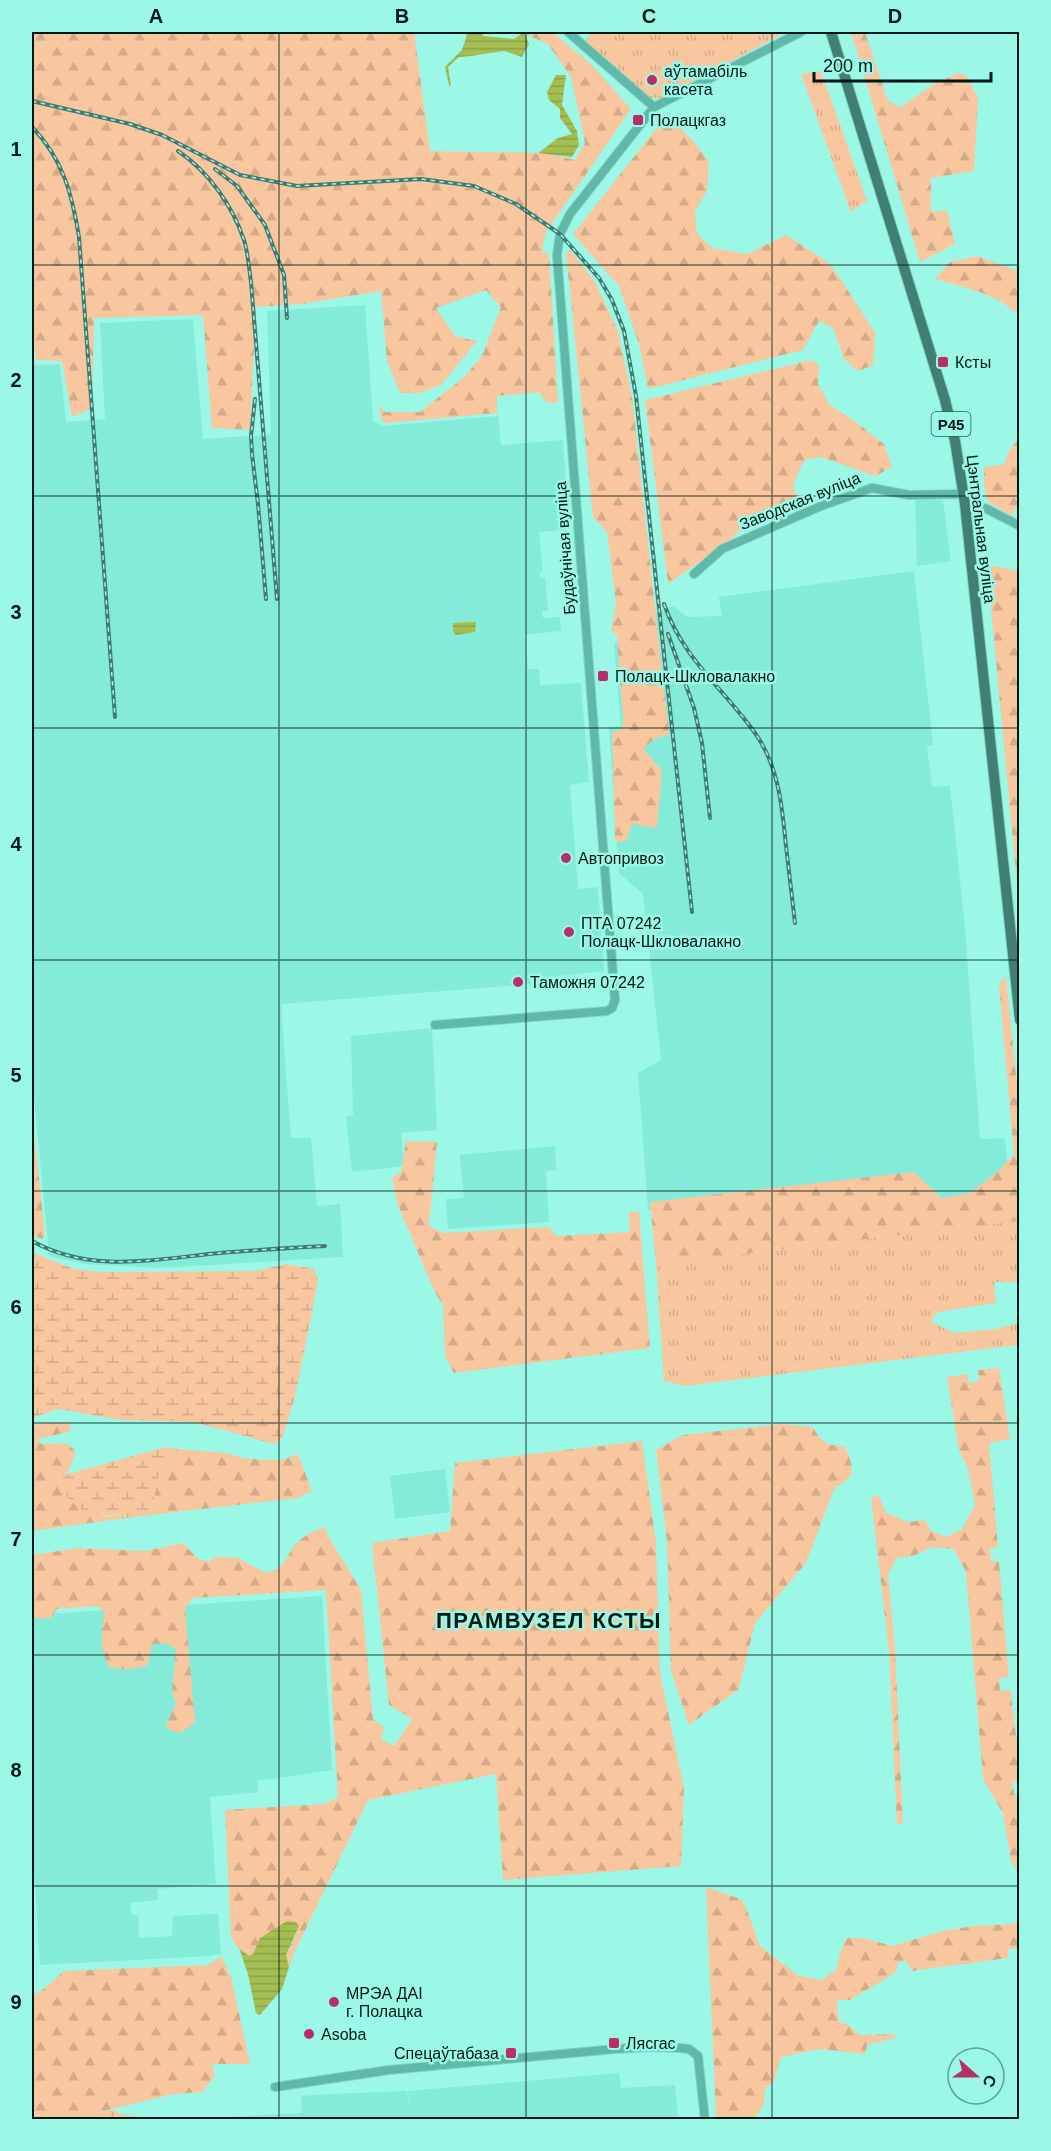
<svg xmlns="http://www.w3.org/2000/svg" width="1051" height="2151" viewBox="0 0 1051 2151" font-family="Arial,sans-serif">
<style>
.built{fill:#83ebd8}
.grass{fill:url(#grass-tufts)}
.forest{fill:url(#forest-firs)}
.wetland{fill:url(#wetland-marsh)}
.water{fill:url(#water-rules)}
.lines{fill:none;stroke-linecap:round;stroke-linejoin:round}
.minor-casing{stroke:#82d4c4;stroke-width:10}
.major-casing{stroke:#82d4c4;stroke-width:12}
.minor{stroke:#5fb8a8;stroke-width:8}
.major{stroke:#417f74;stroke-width:10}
.rail-casing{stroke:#43796f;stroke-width:4}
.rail{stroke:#9bf8e6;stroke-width:1.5;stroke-dasharray:4.5;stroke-linecap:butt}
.grid{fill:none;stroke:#001814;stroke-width:1.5;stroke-opacity:0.55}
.poi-dot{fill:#b92e67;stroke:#9bf8e6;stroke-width:2}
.labels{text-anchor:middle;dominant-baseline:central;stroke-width:5;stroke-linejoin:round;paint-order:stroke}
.shield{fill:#9bf8e6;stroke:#2e5b53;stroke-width:1.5}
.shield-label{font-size:15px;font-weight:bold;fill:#001814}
.poi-label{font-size:16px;fill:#001814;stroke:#9bf8e6;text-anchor:start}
.street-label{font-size:16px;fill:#001814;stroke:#9bf8e6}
.district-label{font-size:22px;font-weight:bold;letter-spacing:1.5px;fill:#001814;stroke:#9bf8e6}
.neatline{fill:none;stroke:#001814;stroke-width:2}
.grid-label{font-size:20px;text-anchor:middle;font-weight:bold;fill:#001814}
</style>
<defs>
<pattern id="grass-tufts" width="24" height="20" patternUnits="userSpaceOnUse" patternTransform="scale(1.5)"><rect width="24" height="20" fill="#f9c79f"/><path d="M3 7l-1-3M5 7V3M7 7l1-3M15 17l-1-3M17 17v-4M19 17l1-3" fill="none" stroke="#d4aa88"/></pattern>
<pattern id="forest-firs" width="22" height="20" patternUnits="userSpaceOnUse" patternTransform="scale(1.5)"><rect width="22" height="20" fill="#f9c79f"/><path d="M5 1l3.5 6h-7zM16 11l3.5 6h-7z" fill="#d4aa88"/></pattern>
<pattern id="wetland-marsh" width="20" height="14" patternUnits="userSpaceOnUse" patternTransform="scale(1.5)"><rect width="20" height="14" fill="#f9c79f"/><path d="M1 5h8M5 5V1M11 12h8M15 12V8" fill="none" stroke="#d4aa88"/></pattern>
<pattern id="water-rules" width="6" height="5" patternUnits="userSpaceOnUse" patternTransform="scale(1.5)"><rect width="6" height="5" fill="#a4be52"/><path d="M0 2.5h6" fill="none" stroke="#8ba347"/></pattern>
</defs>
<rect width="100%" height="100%" fill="#9bf8e6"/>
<g class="built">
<path d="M365 305 373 421 384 426 498 416 501 445 563 440 569 529 539 532 543 571 540 572V578H545L548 611H542L543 618 560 617 561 631 523 635 524 637H526L528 669H539L540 685 581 683 589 782 570 785 578 889 598 887 604 971 531 979V984L281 1004 291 1138H311L317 1206 340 1204 343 1257 160 1268 86 1264 56 1258 49 1255 32 1076V338L34 365 60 364 66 422 105 419 100 323 193 319 203 439 264 435 271 434 267 311Z"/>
<path d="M915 498 943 501 951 561 917 566Z"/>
<path d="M914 571 933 745 927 746 932 787 950 786 965 927 980 1139 1005 1138 1014 1229 927 1239 911 1178 648 1210 638 1073 661 1060 643 894 619 873 609 727 621 726 614 644 649 616 673 606 687 617 722 616 719 597Z"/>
<path d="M432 1028 437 1130 401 1133 404 1166 352 1172 346 1117 353 1115 351 1036Z"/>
<path d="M555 1146 556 1170 546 1171 549 1222 448 1229 446 1199 464 1198 460 1155Z"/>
<path d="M445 1469 450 1512 395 1519 390 1476Z"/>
<path d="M322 1596 332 1770 257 1781 258 1792 210 1797 216 1884 157 1889 158 1900 130 1903 132 1915H138L139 1938 172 1936 173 1916 218 1914 221 1953 210 1956 40 1965 32 1841V1615Z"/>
<path d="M619 2073 621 2088 675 2085 678 2119H192L302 2113 301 2096 330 2094 407 2091 409 2111 408 2091Z"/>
</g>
<g class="grass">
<path d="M588 32H786L662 98H649L585 41 591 34Z"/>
<path d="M821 71 867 201 851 212 801 74Z"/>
<path d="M1019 1221V1282H994L996 1303 937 1312 931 1322 955 1333 996 1329 1019 1323V1345L685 1386 664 1381 656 1264Z"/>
</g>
<g class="forest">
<path d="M32 32H414L430 151 545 153 575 160 585 143 571 77 548 44 527 35 503 32H552L591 64 631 109 546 232 542 252 549 254 558 403 546 402 539 392 497 396V413L384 423 380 414 379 406 385 412H420L464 377 482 356 501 307 486 290 436 308 455 336 477 341 441 385 420 393H400L387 361 381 291 301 304 256 307 250 430 212 428 203 315 94 318 92 408 72 417 62 361 36 360 32 322Z"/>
<path d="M851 32H865L888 101 901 107 935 83 959 73 967 76 978 98 974 171 931 178V212L947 210 955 244 920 262Z"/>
<path d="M667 115 696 144 709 162 707 191 695 211 697 234 712 248 747 254 786 235 826 261 836 272 875 333 873 365 858 371 844 359 833 328 819 321 803 350 648 389 639 344 619 286 573 234Z"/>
<path d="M570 250 595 282 618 331 632 397 669 735 656 738 643 748 662 771 657 828 632 824 626 841 615 842 612 732 622 729 623 719 617 635 611 631 616 604 607 532 593 517 566 252Z"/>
<path d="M978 256 1019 272V316C997 293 965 288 935 279L950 262Z"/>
<path d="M812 360 819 366 818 384 829 404 857 423 884 444 892 467 875 476 821 457 804 460 793 485 799 502 791 511 741 529 730 541 668 584 645 400Z"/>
<path d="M1019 439V499L1012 516 988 502 984 486V467L1004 464 1010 449Z"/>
<path d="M987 565 1019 571V906Z"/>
<path d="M1006 976 1019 1104V1221L656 1264 650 1202 914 1172 941 1198 970 1193 996 1173 1014 1155 999 984Z"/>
<path d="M32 1114 45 1235 42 1239 32 1235V1212L35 1206 32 1189Z"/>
<path d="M406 1141 437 1142 429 1226 442 1233 549 1227 556 1236 630 1232 629 1212H639L650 1348 454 1373 445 1356 443 1306 432 1286 397 1203 392 1177 401 1173Z"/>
<path d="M999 1368 1010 1439 989 1443 998 1547 990 1548 991 1561H999L1009 1677 999 1678 1000 1691 1011 1690C1013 1721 1020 1751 1019 1781L1012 1783 1015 1797 1019 1796V1875L1011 1860 1003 1813 983 1779 966 1572 954 1549 932 1547 913 1556 897 1558 888 1574 895 1649 903 1823 897 1824 889 1651 871 1497 879 1496 885 1512 907 1522 925 1520 930 1530 946 1537 962 1529 975 1505 968 1469 959 1450 947 1377 967 1374 969 1383 979 1381 978 1370Z"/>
<path d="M44 1423H70V1432L45 1437 37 1440 41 1444 67 1443 75 1451C73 1468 65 1472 59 1486L105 1517 126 1514 127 1518 32 1531V1426Z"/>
<path d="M781 1424 813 1427C821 1443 828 1445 845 1447 854 1466 857 1478 835 1487L806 1563 755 1623 739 1689 689 1725 671 1671 667 1541 656 1450 683 1435Z"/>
<path d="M642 1441 656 1542 660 1673 684 1788 681 1866 503 1880 496 1774 368 1800 294 1953 289 1967 286 1955 298 1931 254 1950 253 1954 249 1956 241 1949 236 1947 231 1936 225 1810 324 1804 338 1797 326 1590 193 1598 185 1608 195 1722 181 1733 170 1730 166 1726 176 1703 172 1693 176 1649 165 1643 152 1644 148 1665C134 1670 122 1670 109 1667 100 1648 100 1633 105 1613L98 1606 56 1609 52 1618H32V1555L79 1548 145 1551 183 1543 198 1559 208 1561 217 1557 238 1558 266 1573C287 1568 284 1558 296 1544 305 1535 313 1531 325 1527L328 1536 361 1590 373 1719 384 1728 381 1739 394 1746 412 1719 389 1705 372 1543 450 1531 455 1463Z"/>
<path d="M176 1449 227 1453 242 1458 265 1460H282L298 1454 312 1491 298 1498 150 1515 159 1475 165 1459Z"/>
<path d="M706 1887 743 1900 760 1946 799 1976 821 1980 836 1970 841 1950 847 1938H863L892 1946 943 1931 974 1926 1013 1924 1019 1920V1948L1008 1949V1958L912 1971 905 1960 898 1963 896 1972 850 2000H837L839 2022 847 2024 860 2035 895 2034V2038L867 2045 865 2054 820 2049 781 2057 774 2082 765 2088 764 2105 754 2119H716Z"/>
<path d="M222 1957 231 1977 250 2064H212L215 2076 202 2092 174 2094 99 2112 87 2119H32V1993H39L64 1971 207 1965Z"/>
</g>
<g class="wetland">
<path d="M32 1252 74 1269 103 1272 255 1271 287 1264 314 1269 318 1279 316 1292 295 1397 282 1438 274 1444 194 1422 122 1420 58 1409 32 1418Z"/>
<path d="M166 1447 176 1449 165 1459 159 1475 150 1515 127 1518 126 1514C93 1518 78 1514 59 1486L64 1475Z"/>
<path d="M113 2110 121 2114 150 2119H87L99 2112Z"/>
</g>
<g class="water">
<path d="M468 32H482L483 36 514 39 524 32 529 44 522 57 504 51 471 56 459 57 448 67 451 85 449 86 445 67 462 50Z"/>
<path d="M556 75H566L562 105 577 131 579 145 572 157 538 153 558 138 572 134 560 118V109L549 100 547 92Z"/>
<path d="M473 622H476L475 632 456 635 453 631V623Z"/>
<path d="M287 1921 296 1922 299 1926 286 1955 289 1967 282 1989 260 2015 256 2013 248 1974 239 1948 249 1956 253 1954 260 1938Z"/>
</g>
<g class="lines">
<defs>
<g id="minor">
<path d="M568 32 654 107"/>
<path d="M965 504 987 509 1020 526"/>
<path d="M694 574 722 549 821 506 872 488 909 495 963 494"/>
<path d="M435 1025 607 1011 612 1008 615 1000 557 255 560 234 570 214 654 107 801 32"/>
<path d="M275 2087 389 2070 615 2049 649 2047 680 2048 689 2049 698 2056 705 2120"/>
</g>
<path id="major" d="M831 32 945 400 955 441 965 504 1020 1020"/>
</defs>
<use href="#minor" class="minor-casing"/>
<use href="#major" class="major-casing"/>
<use href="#minor" class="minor"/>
<use href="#major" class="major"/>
<defs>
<g id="rail">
<path d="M32 101 130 124 162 135 240 175 297 186 421 179 474 186 516 204 560 234 599 278 612 300 624 331 636 396 692 912"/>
<path d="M32 127C63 159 72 194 79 237L115 717"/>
<path d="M178 151C209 172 232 205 244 240 248 253 249 268 251 282L277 599"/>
<path d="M215 169 237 186 265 225 284 275 287 318"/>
<path d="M255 399 251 436 252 454 258 504 266 599"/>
<path d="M664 604C683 659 723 688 755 733 779 767 782 806 786 846 789 871 792 897 795 923"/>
<path d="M668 634 694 708 702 743 710 818"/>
<path d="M32 1241C91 1274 155 1259 220 1253 254 1250 290 1248 325 1246"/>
</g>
</defs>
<use href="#rail" class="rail-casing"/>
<use href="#rail" class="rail"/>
</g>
<path class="grid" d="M279 32V2120M526 32V2120M772 32V2120M32 265H1020M32 496H1020M32 728H1020M32 960H1020M32 1191H1020M32 1423H1020M32 1655H1020M32 1886H1020"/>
<g class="poi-dot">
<circle cx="652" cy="80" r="6"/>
<rect x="632" y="114" width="12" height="12" rx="3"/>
<rect x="937" y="356" width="12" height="12" rx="3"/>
<rect x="597" y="670" width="12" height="12" rx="3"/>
<circle cx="566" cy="858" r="6"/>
<circle cx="569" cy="932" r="6"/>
<circle cx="518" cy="982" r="6"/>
<circle cx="334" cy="2002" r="6"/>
<circle cx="309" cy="2034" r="6"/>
<rect x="608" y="2037" width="12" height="12" rx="3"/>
<rect x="505" y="2047" width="12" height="12" rx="3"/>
</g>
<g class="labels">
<rect class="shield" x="931.5" y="412" width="39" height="24" rx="4.5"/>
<g class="shield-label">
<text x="951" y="424">Р45</text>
</g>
<g class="poi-label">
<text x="664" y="71">аўтамабіль<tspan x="664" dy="18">касета</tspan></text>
<text x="650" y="120">Полацкгаз</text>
<text x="955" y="362">Ксты</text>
<text x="615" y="676">Полацк-Шкловалакно</text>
<text x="578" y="858">Автопривоз</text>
<text x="581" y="923">ПТА 07242<tspan x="581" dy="18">Полацк-Шкловалакно</tspan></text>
<text x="530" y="982">Таможня 07242</text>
<text x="346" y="1993">МРЭА ДАІ<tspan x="346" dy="18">г. Полацка</tspan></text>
<text x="321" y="2034">Asoba</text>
<text x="626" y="2043">Лясгас</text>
<text x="499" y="2053" text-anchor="end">Спецаўтабаза</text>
</g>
<g class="street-label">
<text transform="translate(800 501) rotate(-22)">Заводская вуліца</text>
<text transform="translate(981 529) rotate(83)">Цэнтральная вуліца</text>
<text transform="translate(565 548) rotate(-94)">Будаўнічая вуліца</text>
</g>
<g class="district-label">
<text x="549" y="1620">ПРАМВУЗЕЛ КСТЫ</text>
</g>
</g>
<rect width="1051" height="2151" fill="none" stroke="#9bf8e6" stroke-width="66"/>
<g transform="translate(976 2076) rotate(111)"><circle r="28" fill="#9bf8e6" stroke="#5d9e92" stroke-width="1.5"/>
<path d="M0-4.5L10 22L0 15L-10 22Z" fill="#b92e67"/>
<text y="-9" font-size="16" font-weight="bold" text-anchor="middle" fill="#001814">С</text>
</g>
<path d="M814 72v9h177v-9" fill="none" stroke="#001814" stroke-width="3"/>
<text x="823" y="72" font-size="18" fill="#001814" stroke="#9bf8e6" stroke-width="4.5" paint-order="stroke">200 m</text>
<rect x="33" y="33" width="985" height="2085" class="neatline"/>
<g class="grid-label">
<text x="156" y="23">A</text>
<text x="402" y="23">B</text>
<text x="649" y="23">C</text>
<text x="895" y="23">D</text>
<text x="16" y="156">1</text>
<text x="16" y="387">2</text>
<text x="16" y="619">3</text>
<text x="16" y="851">4</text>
<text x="16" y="1082">5</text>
<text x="16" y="1314">6</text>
<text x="16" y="1546">7</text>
<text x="16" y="1777">8</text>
<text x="16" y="2009">9</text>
</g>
</svg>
